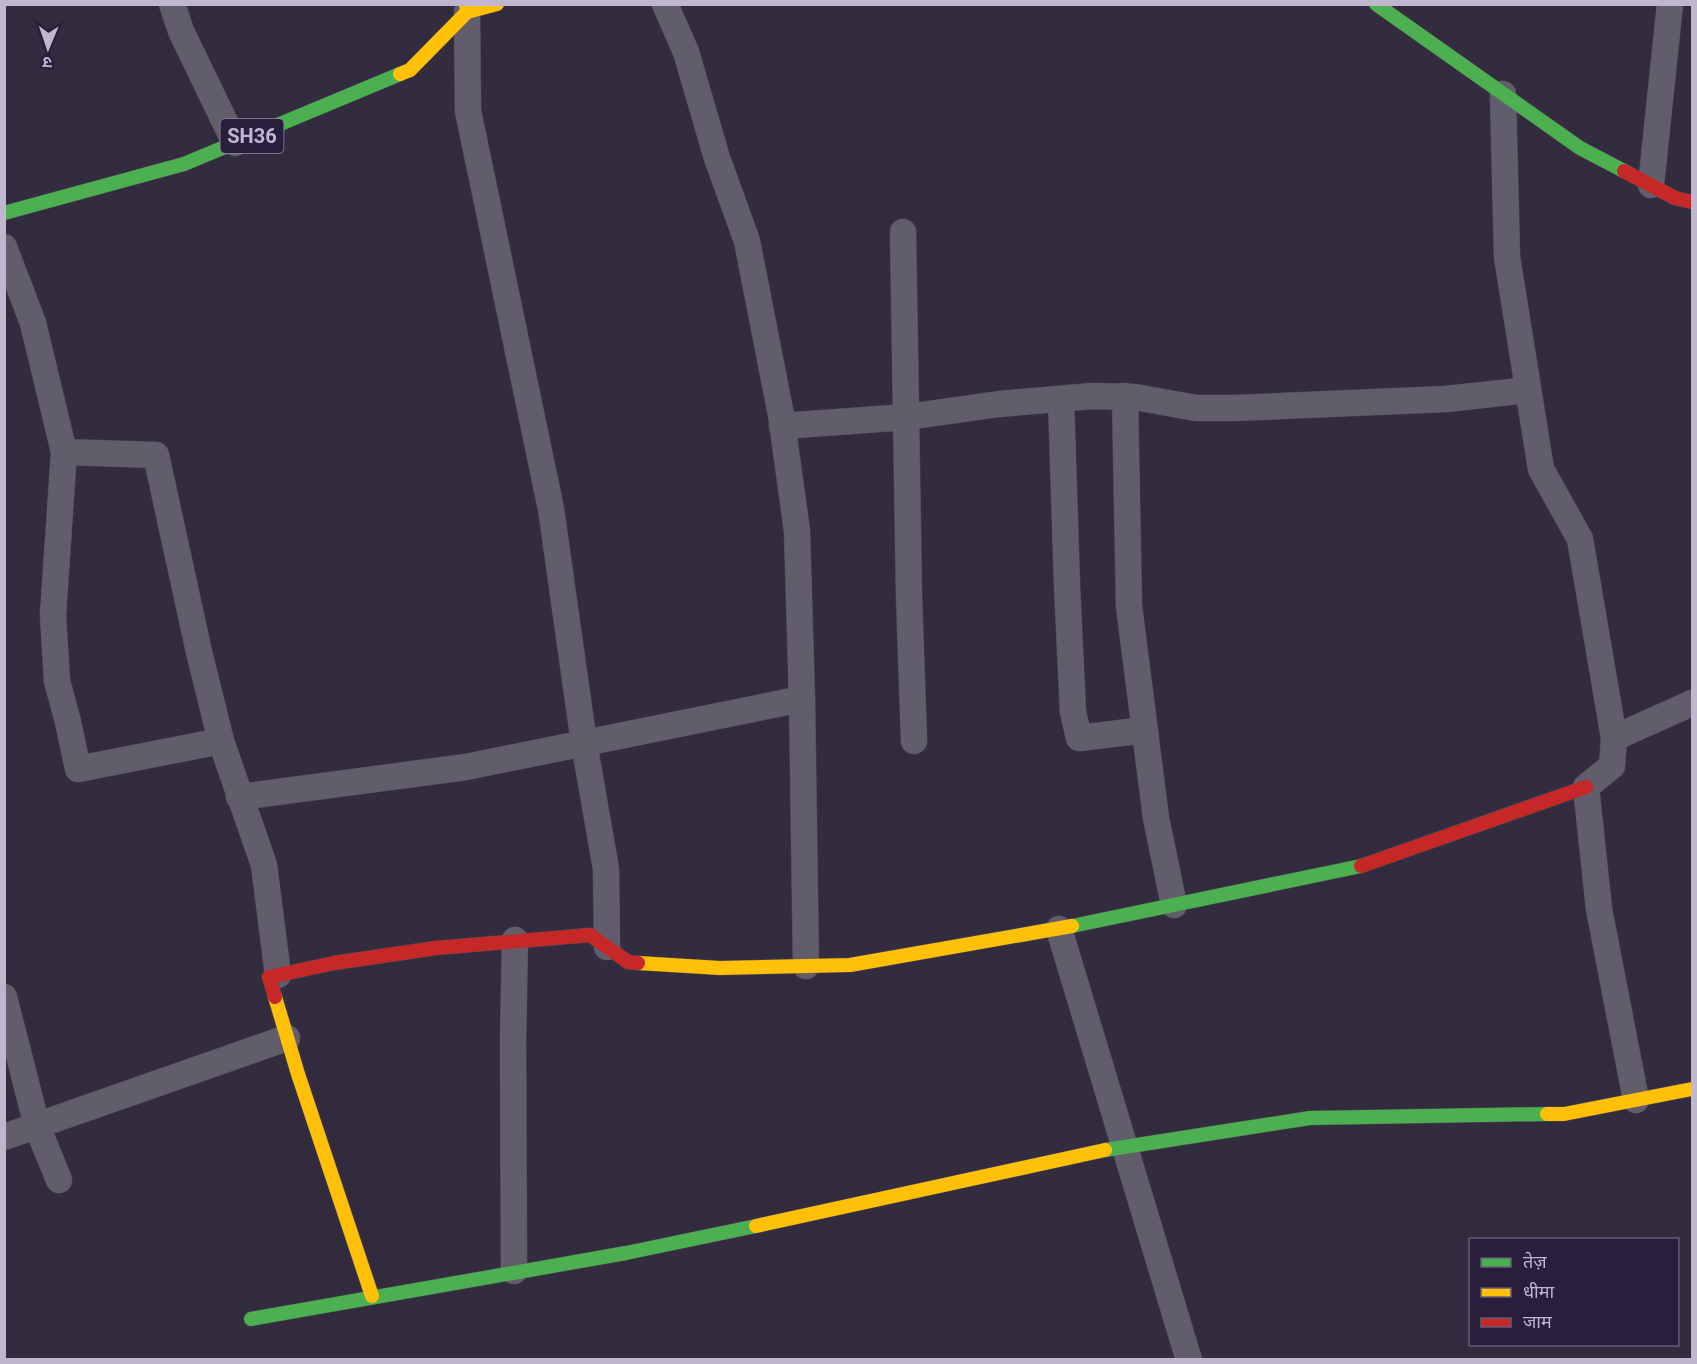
<svg xmlns="http://www.w3.org/2000/svg" width="1697" height="1364" viewBox="0 0 1697 1364" font-family="Roboto,'Noto Sans Devanagari',sans-serif">
<style>
.lines{fill:none;stroke-linecap:round;stroke-linejoin:round}
.street-casing{stroke:#4d4755;stroke-width:27}
.fast-casing{stroke:#4e4757;stroke-width:15}
.slow-casing{stroke:#4e4757;stroke-width:15}
.jam-casing{stroke:#4e4757;stroke-width:15}
.street{stroke:#625d6b;stroke-width:26}
.fast{stroke:#4caf50;stroke-width:14}
.slow{stroke:#ffc107;stroke-width:14}
.jam{stroke:#c62828;stroke-width:14}
.labels{text-anchor:middle;dominant-baseline:central;stroke-width:4.5;stroke-linejoin:round;paint-order:stroke}
.shield{fill:#291e3b;stroke:#9389a2;stroke-width:1.5}
.shield-label{font-size:20px;font-weight:bold;fill:#c0b7ce}
</style>
<rect width="100%" height="100%" fill="#332c3e"/>
<g class="lines">
<defs>
<g id="street">
<path d="M172 4 181 31 235 143"/>
<path d="M665 4 686 52 717 158 747 241 781 415 797 531 802 699 806 966"/>
<path d="M467 12 468 111 551 509 584 743 606 869 607 947"/>
<path d="M1503 94 1507 257 1541 469 1580 539 1614 738 1612 766 1586 787 1599 909 1636 1100"/>
<path d="M1651 185 1670 4"/>
<path d="M903 232 909 595 914 741"/>
<path d="M4 247 33 323 64 452 53 615 57 681 68 722 78 769 221 741"/>
<path d="M1125 396 1129 606 1156 818 1174 905"/>
<path d="M1061 399 1067 585 1073 712 1079 738 1145 730"/>
<path d="M782 426 907 417 999 404 1092 396 1135 397 1196 408H1235L1446 399 1528 390"/>
<path d="M64 452 156 455 199 652 221 741 264 865 278 975"/>
<path d="M1614 738 1692 703"/>
<path d="M239 797 466 767 802 699"/>
<path d="M1059 929 1189 1360"/>
<path d="M4 997 37 1126 59 1180"/>
<path d="M4 1137 287 1038"/>
<path d="M514 1271 513 1042 515 940"/>
</g>
<g id="fast">
<path d="M1376 4 1580 148 1624 171"/>
<path d="M4 213 184 164 400 74"/>
<path d="M1072 926 1361 866"/>
<path d="M1105 1150 1310 1118 1547 1114"/>
<path d="M251 1319 626 1253 756 1226"/>
</g>
<g id="slow">
<path d="M467 12 497 4"/>
<path d="M400 74 410 70 467 12 466 4"/>
<path d="M638 963 720 968 850 965 1072 926"/>
<path d="M275 997 298 1074 372 1296"/>
<path d="M1547 1114H1564L1692 1089"/>
<path d="M756 1226 1105 1150"/>
</g>
<g id="jam">
<path d="M1624 171 1675 198 1692 202"/>
<path d="M1361 866 1586 787"/>
<path d="M275 997 269 977 334 963 436 948 590 935 628 962 638 963"/>
</g>
</defs>
<use href="#street" class="street-casing"/>
<use href="#fast" class="fast-casing"/>
<use href="#slow" class="slow-casing"/>
<use href="#jam" class="jam-casing"/>
<use href="#street" class="street"/>
<use href="#fast" class="fast"/>
<use href="#slow" class="slow"/>
<use href="#jam" class="jam"/>
</g>
<g class="labels">
<rect class="shield" x="220.5" y="119" width="63" height="34" rx="4.5"/>
<g class="shield-label">
<text x="252" y="136">SH36</text>
</g>
</g>
<rect width="1697" height="1364" fill="none" stroke="#c0b7ce" stroke-width="12"/>
<rect x="1469" y="1238" width="210" height="108" fill="#291e3b" stroke="#655b76" stroke-width="1.5"/>
<rect x="1481" y="1258" width="30" height="9" fill="#4caf50" stroke="#655b76" stroke-width="1.5"/>
<text x="1523" y="1268" font-size="18" fill="#c0b7ce">तेज़</text>
<rect x="1481" y="1288" width="30" height="9" fill="#ffc107" stroke="#655b76" stroke-width="1.5"/>
<text x="1523" y="1298" font-size="18" fill="#c0b7ce">धीमा</text>
<rect x="1481" y="1318" width="30" height="9" fill="#c62828" stroke="#655b76" stroke-width="1.5"/>
<text x="1523" y="1328" font-size="18" fill="#c0b7ce">जाम</text>
<g transform="translate(48 48) rotate(182)" stroke="#291e3b" stroke-width="4.5" paint-order="stroke">
<path d="M0-4.5L10 22L0 15L-10 22Z" fill="#c0b7ce"/>
<text y="-9" font-size="16" font-weight="bold" text-anchor="middle" fill="#c0b7ce">उ</text>
</g>
</svg>
